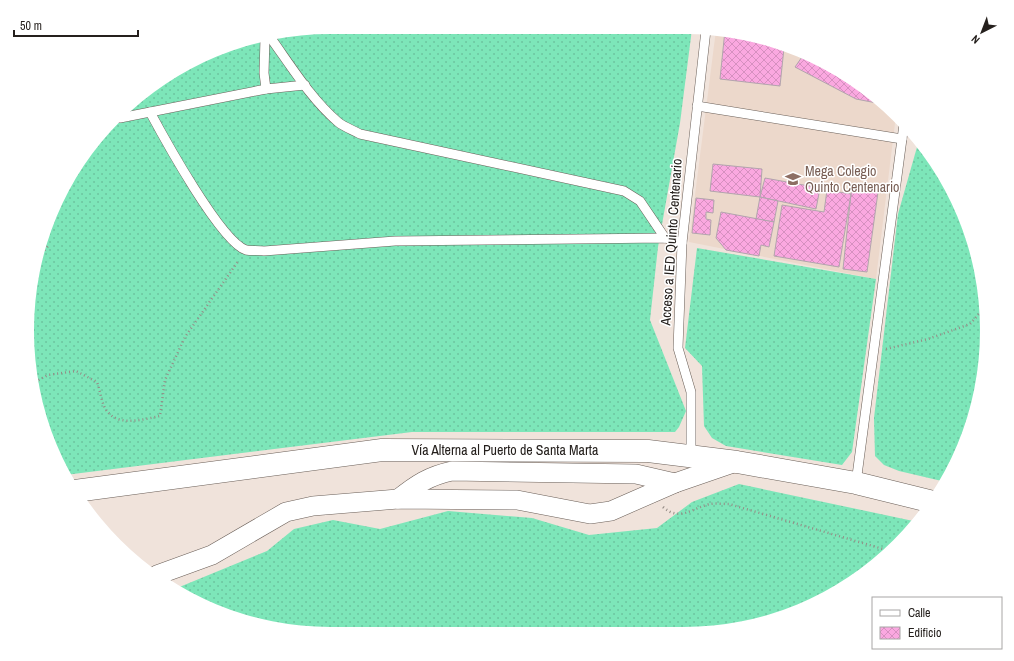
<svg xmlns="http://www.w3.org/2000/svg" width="1014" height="661" viewBox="0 0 1014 661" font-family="'Archivo Narrow',sans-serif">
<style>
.built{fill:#ecd8cb}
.grass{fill:url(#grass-dots)}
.building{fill:url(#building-cross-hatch);stroke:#b2a5ad}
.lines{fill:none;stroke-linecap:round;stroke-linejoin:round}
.service-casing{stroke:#6a5f58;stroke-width:10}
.minor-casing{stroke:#6a5f58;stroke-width:20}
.primary-casing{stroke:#6a5f58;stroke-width:23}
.path{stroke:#958c86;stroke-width:2.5;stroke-dasharray:1 3;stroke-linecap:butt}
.service{stroke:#fff;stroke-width:9}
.minor{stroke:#fff;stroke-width:19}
.primary{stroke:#fff;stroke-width:22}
.labels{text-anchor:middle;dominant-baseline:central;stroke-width:3;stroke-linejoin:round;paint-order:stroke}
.education-label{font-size:14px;fill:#785e54;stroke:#fff;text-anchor:start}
.street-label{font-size:14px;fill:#25201d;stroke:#fff}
</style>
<defs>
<pattern id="grass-dots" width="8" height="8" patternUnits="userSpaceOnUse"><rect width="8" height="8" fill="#7de6b9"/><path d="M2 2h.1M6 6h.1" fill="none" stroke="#6cc59f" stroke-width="1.8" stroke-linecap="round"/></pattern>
<pattern id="building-cross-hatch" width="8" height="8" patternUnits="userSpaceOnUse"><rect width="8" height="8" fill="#faa8e0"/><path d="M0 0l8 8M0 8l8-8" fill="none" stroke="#d690c0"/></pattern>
</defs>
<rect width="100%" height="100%" fill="#f0e3db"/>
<path class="built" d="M716 30H723L818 58 883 102 896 115 876 279 689 242Z"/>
<g class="grass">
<path d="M331 27 692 29 680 123 658 247 650 320 686 411 679 427 675 432H412L65 475 37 409 28 311 43 233 90 146 162 78 233 43Z"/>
<path d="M919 140 956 196 977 252 986 310 984 370 971 428 946 482 899 471 884 465 875 456 874 418 898 214Z"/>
<path d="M697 248 876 279 852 452 842 465 726 446 712 438 704 426 702 366 685 348Z"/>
<path d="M739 484 918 522 912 530 868 571 818 603 762 624 703 633 291 631 214 611 177 588 267 551 294 529 333 520 380 529 448 511 532 518 589 535 657 528 692 502Z"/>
</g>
<g class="building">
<path d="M725 30 784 48 780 86 720 79Z"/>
<path d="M804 54 818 58 887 105 856 99 795 67Z"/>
<path d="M713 164 762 169 760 197 710 191Z"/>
<path d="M765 178 820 188 816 209 760 197Z"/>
<path d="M853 188 878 192 867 272 843 269 851 194Z"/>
<path d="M827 190 851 194 839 267 774 256 782 205 824 212Z"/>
<path d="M760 197 778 201 774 222 756 219Z"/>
<path d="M696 198 714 200 713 213 706 212V219L711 220 710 235 692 233Z"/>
<path d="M721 212 774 222 769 247 761 245 759 256 726 250 716 238Z"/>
</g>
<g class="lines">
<defs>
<g id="service">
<path d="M270 37C291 66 311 99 338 122 344 127 353 130 360 134L624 191 640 201 665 238"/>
<path d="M266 89 305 85"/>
<path d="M697 106 902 139"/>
<path d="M150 112C164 138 221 242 246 250 251 251 259 250 264 251L395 241 665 238 682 243"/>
<path d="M120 118 266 89 264 73 265 38"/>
<path d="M691 455V392L678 348 682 243 706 30"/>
<path d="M856 483 904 124"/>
</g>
<g id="minor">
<path d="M398 499C417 484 429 476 452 471L636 474 675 483"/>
<path d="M157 575 212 555 286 512 313 506 398 499 517 500 590 514 611 511 675 483 736 462"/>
</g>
<path id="primary" d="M75 491 382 450 648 451 737 462 856 483 933 502"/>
</defs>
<use href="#service" class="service-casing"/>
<use href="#minor" class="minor-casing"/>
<use href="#primary" class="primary-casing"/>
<g class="path">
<path d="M39 256 49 245"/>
<path d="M886 349 928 339 970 324 986 306"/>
<path d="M35 382 48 375 76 371 97 382C100 390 101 399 104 406 114 428 141 420 160 416L165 380 185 337 239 260"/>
<path d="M663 507C680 522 692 508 710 504 715 503 723 504 729 504L890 551"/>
</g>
<use href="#service" class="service"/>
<use href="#minor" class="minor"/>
<use href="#primary" class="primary"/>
</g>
<defs>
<symbol id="school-bare" viewBox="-9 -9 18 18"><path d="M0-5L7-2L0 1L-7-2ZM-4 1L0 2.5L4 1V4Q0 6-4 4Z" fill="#8d6e63" stroke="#fff" stroke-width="2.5" paint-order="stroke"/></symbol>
</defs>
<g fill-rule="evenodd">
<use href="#school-bare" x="782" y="168" width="22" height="22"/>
</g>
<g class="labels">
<g class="education-label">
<text x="805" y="171">Mega Colegio<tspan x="805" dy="16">Quinto Centenario</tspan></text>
</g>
<g class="street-label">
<text transform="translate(671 242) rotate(-86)">Acceso a IED Quinto Centenario</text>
<text x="505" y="450">Vía Alterna al Puerto de Santa Marta</text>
</g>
</g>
<path d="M0 0H1014V661H0ZM330 34H684A296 296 0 0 1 980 330V331A296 296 0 0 1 684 627H330A296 296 0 0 1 34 331V330A296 296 0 0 1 330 34Z" fill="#fff" fill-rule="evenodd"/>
<rect x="872" y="597" width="130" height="52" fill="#ffffff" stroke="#a8a6a5"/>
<rect x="880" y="610" width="20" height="6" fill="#ffffff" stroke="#a8a6a5"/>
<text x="908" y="617" font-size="12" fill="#25201d">Calle</text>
<rect x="880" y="627" width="20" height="12" fill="url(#building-cross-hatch)" stroke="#a8a6a5"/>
<text x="908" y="637" font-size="12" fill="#25201d">Edificio</text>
<g transform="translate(982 32) rotate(222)" stroke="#ffffff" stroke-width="3" paint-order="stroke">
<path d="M0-3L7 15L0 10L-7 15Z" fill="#25201d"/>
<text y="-6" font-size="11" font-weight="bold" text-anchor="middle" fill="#25201d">N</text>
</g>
<path d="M14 30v6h124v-6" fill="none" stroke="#25201d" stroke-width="2"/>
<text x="20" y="30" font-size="12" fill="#25201d" stroke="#ffffff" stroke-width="3" paint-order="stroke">50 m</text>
</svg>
